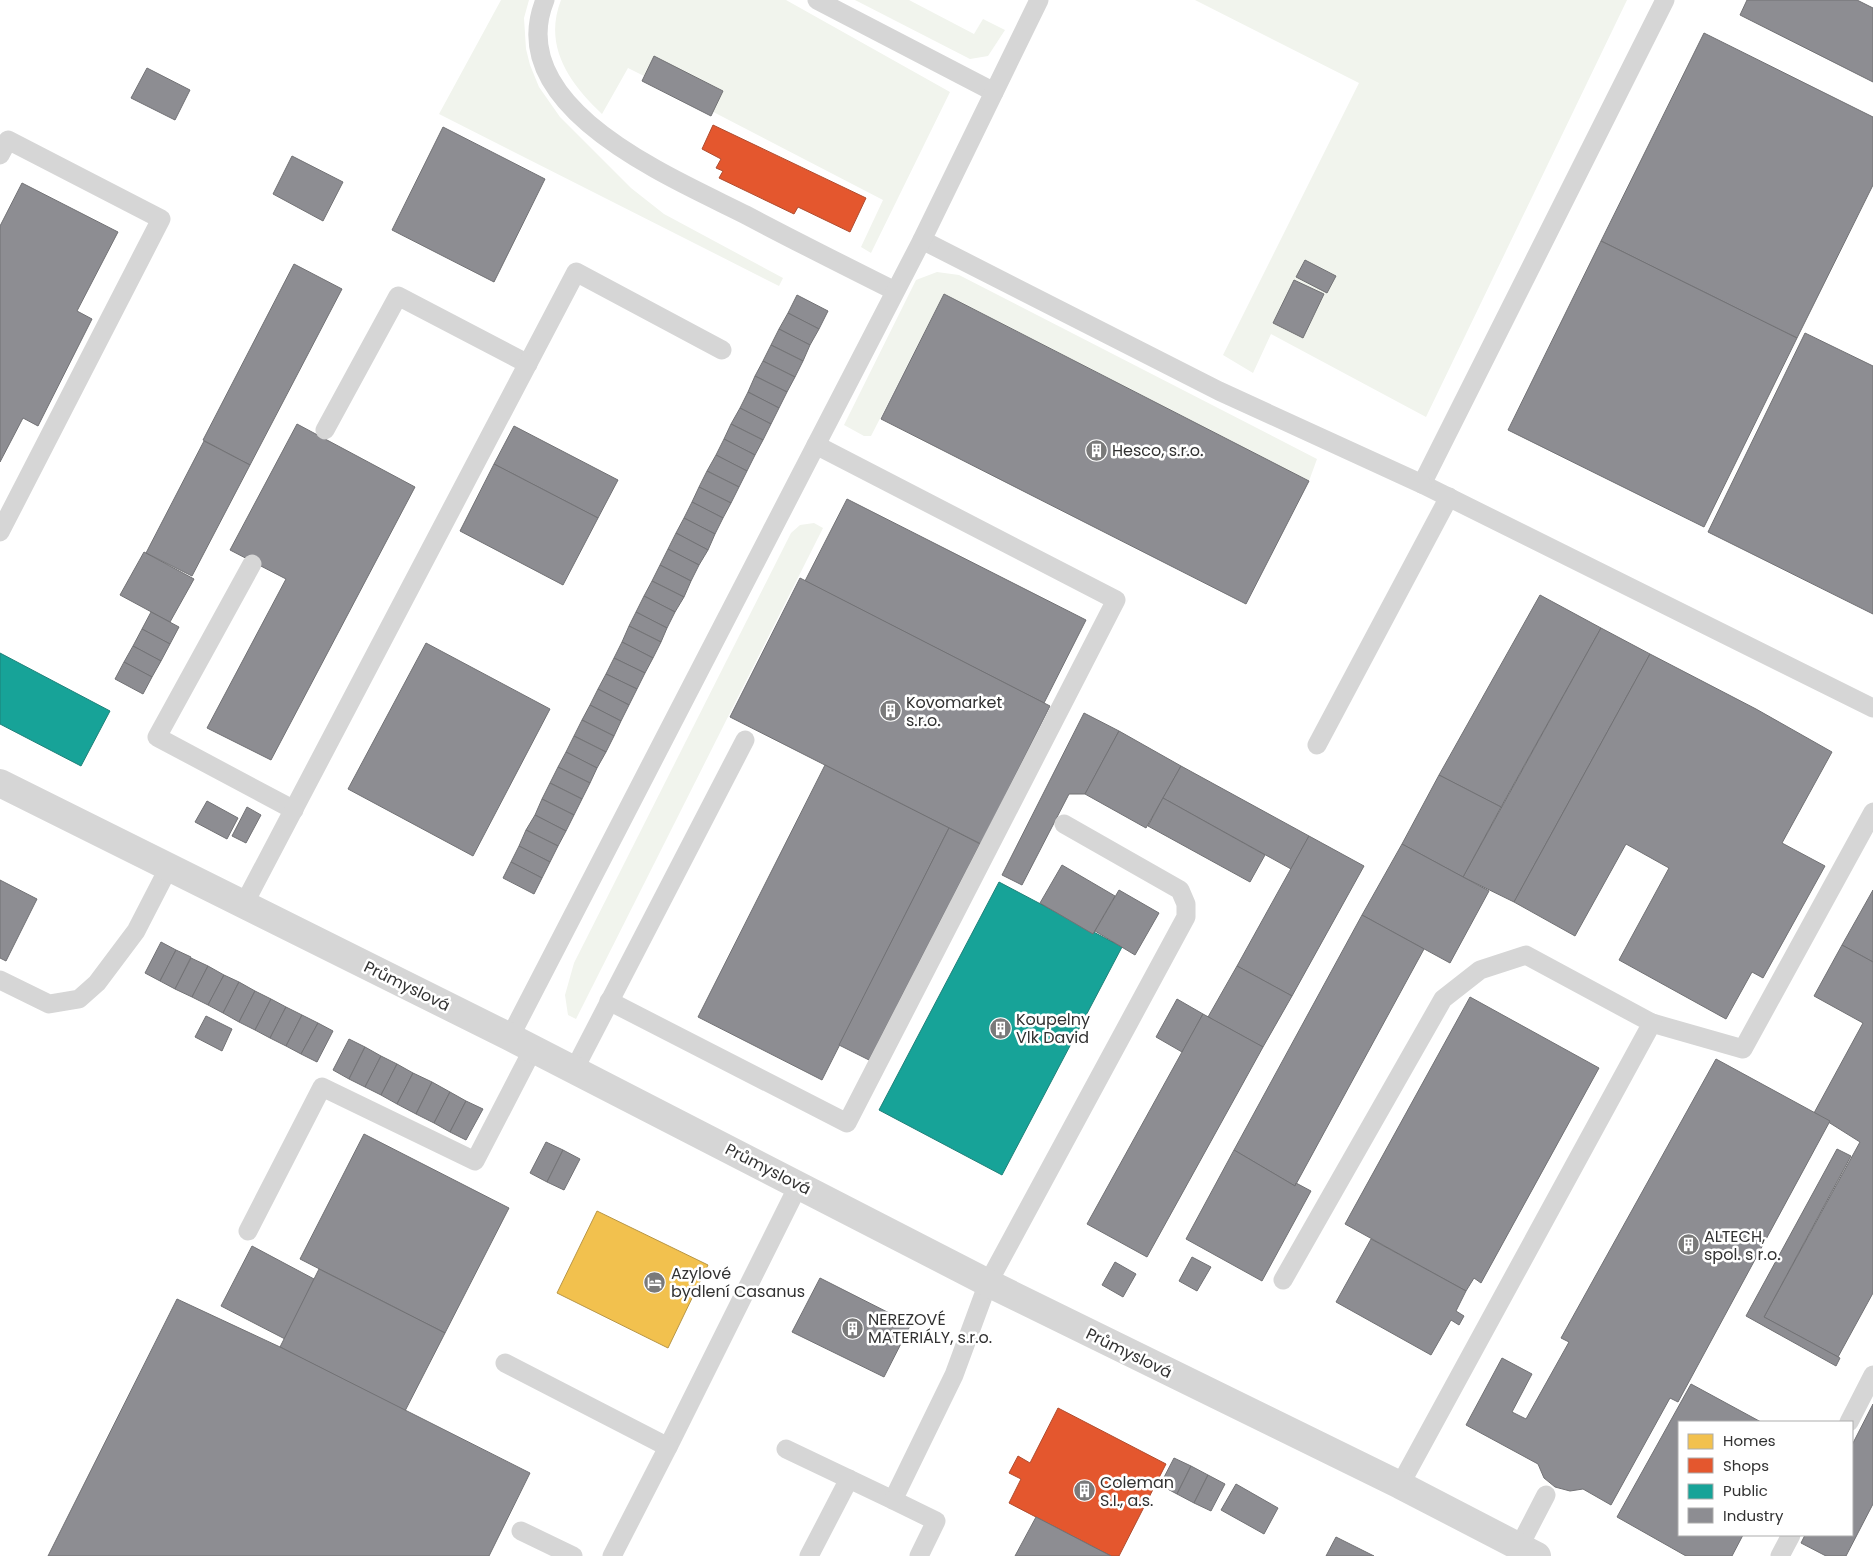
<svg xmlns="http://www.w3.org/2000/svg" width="1873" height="1556" viewBox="0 0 1873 1556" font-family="Poppins,sans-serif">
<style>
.green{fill:#f1f4ed}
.homes{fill:#f2c14e;stroke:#b89646}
.shops{fill:#e4572e;stroke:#af4c2f}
.public{fill:#17a398;stroke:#1f8179}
.industry{fill:#8d8d92;stroke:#727275}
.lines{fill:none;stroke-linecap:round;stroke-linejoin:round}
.lane{stroke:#d6d6d6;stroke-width:19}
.street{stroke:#d6d6d6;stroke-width:28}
.labels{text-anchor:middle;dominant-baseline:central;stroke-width:5;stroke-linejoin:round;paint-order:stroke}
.poi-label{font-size:16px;fill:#323232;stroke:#fff;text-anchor:start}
.street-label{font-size:16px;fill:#323232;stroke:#fff}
</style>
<rect width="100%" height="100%" fill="#fff"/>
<g class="green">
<path d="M501 0H529L524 18 526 49 530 65 539 87 560 117 631 188 664 214 783 278 779 286 439 114Z"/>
<path d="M561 0H786L950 92 871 253 861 247 883 200 642 75 628 68 602 114C569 83 543 46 561 0Z"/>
<path d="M855 0H909L974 34 983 19 1005 30 988 56 970 59Z"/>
<path d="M1195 0H1627L1426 417 1271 334 1253 373 1223 355 1359 83Z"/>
<path d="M937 272 959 275 1317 459 1309 481 944 294 871 436H864L844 425 916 280Z"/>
<path d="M814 523 823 528 576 1019 568 1015 565 995 574 963 791 533 800 525Z"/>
</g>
<path class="homes" d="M597 1211 708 1265 668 1348 557 1293Z"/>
<g class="shops">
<path d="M713 125 866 198 850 232 798 207 794 214 719 178 723 171 716 168 721 159 702 149Z"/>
<path d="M1058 1408 1166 1464 1119 1556H1111L1009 1503 1021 1479 1009 1473 1018 1456 1030 1463Z"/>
</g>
<g class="public">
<path d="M0 653 110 711 81 766 0 724Z"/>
<path d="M999 882 1122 947 1002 1175 879 1110Z"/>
</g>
<g class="industry">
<path d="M1747 0H1857L1873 8V82L1740 15Z"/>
<path d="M1704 33 1873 117V185L1797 338 1601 241Z"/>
<path d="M654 56 723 91 711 116 642 81Z"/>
<path d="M147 68 190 90 175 120 131 98Z"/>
<path d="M443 127 545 179 494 282 392 230Z"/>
<path d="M292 156 343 182 323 221 273 194Z"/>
<path d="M22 183 118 232 77 311 92 319 38 426 23 418 0 462V226Z"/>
<path d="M1601 241 1797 338 1704 527 1508 430Z"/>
<path d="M1305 260 1336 276 1327 293 1296 277Z"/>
<path d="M294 264 342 289 250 465 203 440Z"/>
<path d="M1294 280 1324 294 1303 338 1273 323Z"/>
<path d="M944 294 1309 481 1246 604 881 419Z"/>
<path d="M797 295 828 311 819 329 788 313Z"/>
<path d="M788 313 819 329 810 345 779 329Z"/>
<path d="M779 329 810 345 803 361 771 345Z"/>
<path d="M1805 333 1873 366V614L1708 532Z"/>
<path d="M771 345 803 361 795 377 763 361Z"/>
<path d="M763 361 795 377 787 392 755 376Z"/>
<path d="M755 376 787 392 779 408 748 392Z"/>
<path d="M748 392 779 408 771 424 740 408Z"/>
<path d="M740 408 771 424 763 440 731 424Z"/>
<path d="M297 424 415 487 271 760 207 728 286 579 230 550Z"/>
<path d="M731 424 763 440 755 455 724 439Z"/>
<path d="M514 426 618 480 598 518 494 464Z"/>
<path d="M724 439 755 455 747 471 716 455Z"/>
<path d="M204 441 250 465 192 576 146 553Z"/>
<path d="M716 455 747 471 739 487 707 471Z"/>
<path d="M494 464 598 518 563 585 460 531Z"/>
<path d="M707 471 739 487 731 503 699 487Z"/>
<path d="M699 487 731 503 723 518 692 502Z"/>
<path d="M847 499 1086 620 1044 703 805 581Z"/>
<path d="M692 502 723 518 715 534 684 518Z"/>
<path d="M684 518 715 534 708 550 676 533Z"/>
<path d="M676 533 708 550 699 565 668 549Z"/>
<path d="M668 549 699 565 691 581 660 565Z"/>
<path d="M144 552 194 579 170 622 120 595Z"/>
<path d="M660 565 691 581 684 597 652 581Z"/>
<path d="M800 578 1050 706 981 844 730 717Z"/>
<path d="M652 581 684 597 675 612 644 596Z"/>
<path d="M1540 595 1601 628 1501 807 1439 775Z"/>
<path d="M644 596 675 612 667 628 636 612Z"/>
<path d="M151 612 179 627 170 644 142 629Z"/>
<path d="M636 612 667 628 661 642 629 626Z"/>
<path d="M629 626 661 642 653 658 622 642Z"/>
<path d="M1601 628 1650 654 1514 902 1463 877Z"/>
<path d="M142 629 170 644 161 661 133 646Z"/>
<path d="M622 642 653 658 645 673 614 658Z"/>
<path d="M426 643 550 709 473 856 348 789Z"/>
<path d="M133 646 161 661 152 677 124 662Z"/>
<path d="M1650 654 1756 709 1832 752 1782 843 1825 866 1763 978 1752 972 1726 1019 1619 960 1669 868 1626 844 1575 936 1514 902Z"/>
<path d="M614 658 645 673 637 689 606 674Z"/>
<path d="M124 662 152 677 143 694 115 679Z"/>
<path d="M606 674 637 689 629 705 598 689Z"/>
<path d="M598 689 629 705 621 721 590 705Z"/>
<path d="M590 705 621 721 614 736 582 720Z"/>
<path d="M1084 713 1119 731 1085 794H1069L1022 885 1002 875Z"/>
<path d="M582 720 614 736 606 752 574 736Z"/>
<path d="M1119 731 1181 766 1146 828 1085 794Z"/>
<path d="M574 736 606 752 597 768 566 752Z"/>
<path d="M566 752 597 768 590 783 558 767Z"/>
<path d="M825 765 949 828 822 1080 698 1017Z"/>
<path d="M1181 766 1309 836 1291 869 1163 798Z"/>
<path d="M558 767 590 783 582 799 550 783Z"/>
<path d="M1439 775 1501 807 1463 877 1402 844Z"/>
<path d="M550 783 582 799 574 815 542 799Z"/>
<path d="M1163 798 1265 855 1250 882 1148 826Z"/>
<path d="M542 799 574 815 566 831 535 815Z"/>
<path d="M207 801 238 818 227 839 195 822Z"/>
<path d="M247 807 261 815 246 843 232 836Z"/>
<path d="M535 815 566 831 558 846 526 830Z"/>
<path d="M949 828 980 844 869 1060 839 1045Z"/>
<path d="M526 830 558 846 550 862 519 846Z"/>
<path d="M1309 836 1364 866 1292 996 1237 966Z"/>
<path d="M1402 844 1489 891 1450 963 1362 915Z"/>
<path d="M519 846 550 862 542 878 511 862Z"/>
<path d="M511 862 542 878 534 894 503 878Z"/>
<path d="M1062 865 1115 896 1093 934 1040 903Z"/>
<path d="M0 880 37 899 6 961 0 958Z"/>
<path d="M1119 890 1159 913 1135 955 1095 931Z"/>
<path d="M1873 890V962L1842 945Z"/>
<path d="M1362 915 1424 949 1295 1186 1234 1150Z"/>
<path d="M161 942 176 950 160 981 145 973Z"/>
<path d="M1842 945 1873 962V1293L1838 1357 1764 1317 1860 1142 1814 1113 1863 1023 1814 996Z"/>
<path d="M176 950 191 957 175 989 160 981Z"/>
<path d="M191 958 208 966 192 997 175 989Z"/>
<path d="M208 966 224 975 208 1005 192 997Z"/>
<path d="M1237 966 1292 996 1263 1047 1208 1017Z"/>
<path d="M224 975 239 982 223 1013 208 1005Z"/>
<path d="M239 982 255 991 239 1022 223 1013Z"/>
<path d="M255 991 271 999 255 1030 239 1022Z"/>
<path d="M1470 997 1599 1068 1481 1283 1474 1278 1466 1291 1345 1224Z"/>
<path d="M271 999 286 1007 270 1038 255 1030Z"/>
<path d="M1177 999 1203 1014 1182 1052 1156 1037Z"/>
<path d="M286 1007 302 1015 286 1046 270 1038Z"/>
<path d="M1203 1014 1263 1047 1147 1257 1087 1224Z"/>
<path d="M302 1015 318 1023 301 1054 286 1046Z"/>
<path d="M206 1016 232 1029 222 1051 195 1037Z"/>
<path d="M318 1023 333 1031 317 1062 301 1054Z"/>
<path d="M349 1039 365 1047 349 1079 333 1070Z"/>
<path d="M365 1047 381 1056 365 1087 349 1079Z"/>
<path d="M381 1056 397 1064 381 1095 365 1087Z"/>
<path d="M1716 1059 1830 1121 1678 1402 1670 1398 1611 1505 1583 1489 1570 1491 1555 1487 1544 1478 1538 1464 1466 1425 1502 1358 1532 1374 1512 1412 1526 1419 1569 1342 1561 1338Z"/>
<path d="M397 1064 413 1073 397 1104 381 1095Z"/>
<path d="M413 1073 432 1082 416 1114 397 1104Z"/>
<path d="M432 1082 450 1092 434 1123 416 1114Z"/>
<path d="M450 1092 466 1101 450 1132 434 1123Z"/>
<path d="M466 1101 483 1109 466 1140 450 1132Z"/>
<path d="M364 1134 509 1208 445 1333 300 1259Z"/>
<path d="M546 1142 563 1150 547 1182 530 1173Z"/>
<path d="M1837 1149 1851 1156 1764 1317 1840 1358 1836 1366 1746 1316Z"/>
<path d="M563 1150 580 1159 564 1190 547 1182Z"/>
<path d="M1234 1150 1295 1186 1296 1183 1311 1191 1262 1281 1186 1239Z"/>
<path d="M1371 1239 1466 1291 1456 1311 1464 1316 1459 1325 1451 1320 1431 1355 1336 1302Z"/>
<path d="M252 1246 314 1279 285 1339 221 1306Z"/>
<path d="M1192 1257 1211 1267 1197 1291 1179 1281Z"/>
<path d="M1115 1262 1136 1274 1123 1297 1102 1285Z"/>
<path d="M319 1269 445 1333 405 1411 280 1347Z"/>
<path d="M820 1278 911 1324 884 1377 792 1332Z"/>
<path d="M177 1299 280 1347 530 1473 489 1556H48Z"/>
<path d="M1691 1384 1761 1422H1679V1535H1743L1732 1556H1686L1617 1517Z"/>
<path d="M1873 1404V1504L1846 1556H1826L1801 1543 1805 1535H1852V1445Z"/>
<path d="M1174 1458 1191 1466 1177 1494 1160 1485Z"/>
<path d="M1191 1466 1208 1475 1194 1503 1177 1494Z"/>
<path d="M1208 1475 1225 1484 1211 1511 1194 1503Z"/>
<path d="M1236 1484 1278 1508 1264 1534 1221 1510Z"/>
<path d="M1036 1517 1111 1556H1015Z"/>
<path d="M1336 1537 1374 1556H1326Z"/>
</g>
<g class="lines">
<g class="lane">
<path d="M545 0C501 108 673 178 746 215 795 241 845 266 895 291"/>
<path d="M817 0 994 92"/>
<path d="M1665 0 1422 484 1873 708"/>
<path d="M0 155 8 140 161 219 0 532"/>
<path d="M922 240 1219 391 1422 484"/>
<path d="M325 430 398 296 528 364"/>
<path d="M252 564 157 737 294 810"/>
<path d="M1317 745 1449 497"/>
<path d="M243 906 576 272 722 350"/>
<path d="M0 980 49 1004 79 999 97 983 136 931 169 867"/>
<path d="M609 1001 847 1123 1116 600 816 445"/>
<path d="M1652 1023 1743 1049 1873 812"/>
<path d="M510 1037 922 240 1039 0"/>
<path d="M574 1070 745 740"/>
<path d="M248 1231 322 1087 475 1161 533 1049"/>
<path d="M1283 1280 1443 999 1480 970 1526 955 1652 1023 1400 1485"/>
<path d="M505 1363 668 1447 799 1184"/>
<path d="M1849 1422 1873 1375"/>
<path d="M786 1449 893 1500 954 1375 988 1283 1186 917V904L1180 890 1064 824"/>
<path d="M893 1500 936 1521 919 1556"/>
<path d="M521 1531 573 1556"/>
<path d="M1519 1547 1546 1495"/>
<path d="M612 1556 668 1447"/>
<path d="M809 1556 849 1479"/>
<path d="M1780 1556 1791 1535"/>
</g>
<path class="street" d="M0 783 510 1037 988 1283 1400 1485 1537 1556"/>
</g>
<defs>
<symbol id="building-disc" viewBox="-11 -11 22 22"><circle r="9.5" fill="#7a7a7a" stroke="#fff"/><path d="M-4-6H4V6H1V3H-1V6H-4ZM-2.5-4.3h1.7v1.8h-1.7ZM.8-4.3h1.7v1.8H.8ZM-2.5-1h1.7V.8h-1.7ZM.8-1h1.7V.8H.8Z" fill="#fff"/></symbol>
<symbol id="hotel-disc" viewBox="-11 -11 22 22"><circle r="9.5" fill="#7a7a7a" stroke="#fff"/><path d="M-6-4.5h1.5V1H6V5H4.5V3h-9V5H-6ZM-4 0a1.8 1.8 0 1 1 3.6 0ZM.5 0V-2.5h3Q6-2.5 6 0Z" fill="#fff"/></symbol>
</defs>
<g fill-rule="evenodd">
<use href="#building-disc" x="1084" y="438" width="25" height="25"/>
<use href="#building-disc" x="878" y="698" width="25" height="25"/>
<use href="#building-disc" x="988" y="1016" width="25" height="25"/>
<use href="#building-disc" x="1676" y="1232" width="25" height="25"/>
<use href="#hotel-disc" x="642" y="1270" width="25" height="25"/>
<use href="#building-disc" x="840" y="1316" width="25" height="25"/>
<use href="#building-disc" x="1072" y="1478" width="25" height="25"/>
</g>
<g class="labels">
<g class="poi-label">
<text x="1112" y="450">Hesco, s.r.o.</text>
<text x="906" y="702">Kovomarket<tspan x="906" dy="18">s.r.o.</tspan></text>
<text x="1016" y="1019">Koupelny<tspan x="1016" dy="18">Vlk David</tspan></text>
<text x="1704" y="1236">ALTECH,<tspan x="1704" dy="18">spol. s r.o.</tspan></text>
<text x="671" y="1273">Azylové<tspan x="671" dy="18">bydlení Casanus</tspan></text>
<text x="868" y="1319">NEREZOVÉ<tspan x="868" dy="18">MATERIÁLY, s.r.o.</tspan></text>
<text x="1100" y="1482">Coleman<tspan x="1100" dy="18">S.I., a.s.</tspan></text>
</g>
<g class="street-label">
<text transform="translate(407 986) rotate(26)">Průmyslová</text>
<text transform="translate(768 1169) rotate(27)">Průmyslová</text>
<text transform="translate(1129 1353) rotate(26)">Průmyslová</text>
</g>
</g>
<rect x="1678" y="1421" width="175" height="115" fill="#ffffff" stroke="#adadad"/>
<rect x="1688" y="1434" width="25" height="15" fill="#f2c14e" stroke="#adadad"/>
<text x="1723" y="1446" font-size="15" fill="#323232">Homes</text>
<rect x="1688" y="1458" width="25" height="15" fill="#e4572e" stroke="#adadad"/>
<text x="1723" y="1471" font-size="15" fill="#323232">Shops</text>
<rect x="1688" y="1484" width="25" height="15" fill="#17a398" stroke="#adadad"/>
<text x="1723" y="1496" font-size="15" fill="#323232">Public</text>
<rect x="1688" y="1508" width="25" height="15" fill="#8d8d92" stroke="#adadad"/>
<text x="1723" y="1521" font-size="15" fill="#323232">Industry</text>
</svg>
